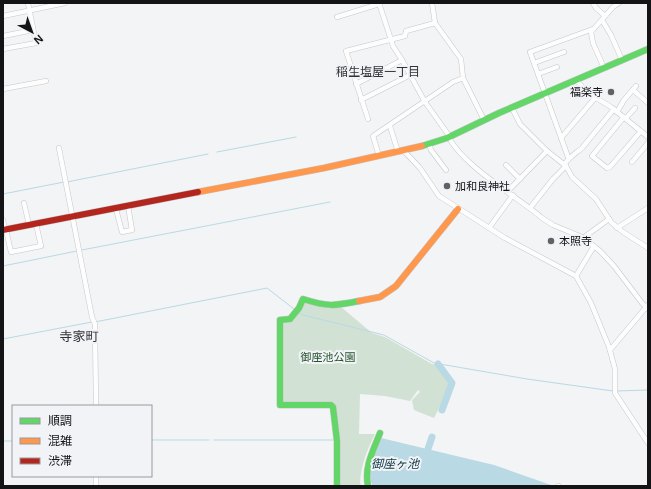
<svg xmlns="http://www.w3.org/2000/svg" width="651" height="489" viewBox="0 0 651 489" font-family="Arial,'Noto Sans JP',sans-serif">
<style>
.green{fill:#d1e2d4}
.water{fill:#b9d9e4}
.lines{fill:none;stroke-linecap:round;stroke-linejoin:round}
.stream{stroke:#b9d9e4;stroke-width:1}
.river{stroke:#b9d9e4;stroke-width:7}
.street-casing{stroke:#c7c7c9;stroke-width:5.5}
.fast-casing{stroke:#c7c7c9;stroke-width:7}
.slow-casing{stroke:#c7c7c9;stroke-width:7}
.jam-casing{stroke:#c7c7c9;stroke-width:7}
.street{stroke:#fdfdfe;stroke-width:4.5}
.fast{stroke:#63d668;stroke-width:6}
.slow{stroke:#ff974d;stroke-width:6}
.jam{stroke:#b3261e;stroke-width:6}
.poi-dot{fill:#626264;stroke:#f1f3f7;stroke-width:1.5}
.labels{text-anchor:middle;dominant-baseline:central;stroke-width:4;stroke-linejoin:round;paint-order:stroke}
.poi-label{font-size:11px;fill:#141416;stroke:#f1f3f7;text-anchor:start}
.park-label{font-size:11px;fill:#22512b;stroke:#f1f3f7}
.neighbourhood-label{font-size:12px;fill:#313235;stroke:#f1f3f7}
.water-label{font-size:12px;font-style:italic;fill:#0c3641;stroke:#f1f3f7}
.quarter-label{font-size:13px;fill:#313235;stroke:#f1f3f7}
</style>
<rect width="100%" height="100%" fill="#f2f4f6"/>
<path class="green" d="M304 302 341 307 372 333 385 337 432 364 438 365V368L450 384 443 402 440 401 442 402 434 418 414 410 412 400 420 392 418 390 410 401 385 396 360 394 359 434H375C367 450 361 465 360 483L362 486H339L335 407 283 404 281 322H289Z"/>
<path class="water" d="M381 438 494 465 554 486H373C364 471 375 453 381 438Z"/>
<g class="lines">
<g class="stream">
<path d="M217 152 296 137"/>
<path d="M67 182 208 154"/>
<path d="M3 194 64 182"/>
<path d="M82 250 330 202"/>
<path d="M3 266 77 251"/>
<path d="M299 313 303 315 384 335 434 363 527 379 613 391"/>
<path d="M95 322 267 288 294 309"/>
<path d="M3 339 92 322"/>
<path d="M616 391 648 390"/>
<path d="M151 440H209"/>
<path d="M214 440H334"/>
<path d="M3 441H13"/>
</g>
<g class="river">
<path d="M438 364 452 383 442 410"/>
<path d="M428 449 432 437"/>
</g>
<defs>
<g id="street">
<path d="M379 3 393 46 402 60 425 102 450 137"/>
<path d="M432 3 435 23 461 59 463 78 484 120"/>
<path d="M593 3 596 8 605 16"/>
<path d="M3 16 65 3"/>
<path d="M337 17 379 4"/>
<path d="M602 20 611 35 622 60"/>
<path d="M3 36 33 30"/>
<path d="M3 49 36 43 28 3"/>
<path d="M534 63 564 52"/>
<path d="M604 68 593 43 591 32 613 7 619 3"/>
<path d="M538 74 557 67"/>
<path d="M576 80 588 93 611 107 648 137"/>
<path d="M356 84 402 60"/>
<path d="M3 89 46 81"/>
<path d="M633 90 648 103"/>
<path d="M361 100 410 75"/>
<path d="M512 108 520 124 547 151 566 166 572 177 596 199 611 222 623 232 648 248"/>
<path d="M617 112 624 100 636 86"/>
<path d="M624 117 592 156 607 168 610 167 641 131"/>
<path d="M626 118 635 108"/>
<path d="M368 119 346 51 405 36 406 31 435 23"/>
<path d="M390 126 398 152"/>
<path d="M449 138C466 168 515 195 542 218L553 225 582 237 600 251 614 266 642 303 648 309"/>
<path d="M561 138 595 98"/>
<path d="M429 144 431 150 446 170"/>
<path d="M59 148 92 317 95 324 96 406"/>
<path d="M404 151 420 168 439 196 505 238 576 276 591 303 609 347 615 369V393L648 443"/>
<path d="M379 156 373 136 453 82 463 78"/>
<path d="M568 157 530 52 593 29"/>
<path d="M632 162 648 143"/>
<path d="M506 165 520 179"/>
<path d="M564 165C569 157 575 154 582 148L614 109"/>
<path d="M508 191 547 151"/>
<path d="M24 203 29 225"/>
<path d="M530 208 553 179 566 166"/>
<path d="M116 209 122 232 132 230 128 206"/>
<path d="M3 220 5 230"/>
<path d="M489 228 513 195"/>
<path d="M617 228 648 208"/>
<path d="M6 230 11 252 41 246 36 224"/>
<path d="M583 238 609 219"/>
<path d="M576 276 594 246"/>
<path d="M610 350 648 305"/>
<path d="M96 486V476"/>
<path d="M558 486H559"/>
</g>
<g id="fast">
<path d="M422 146 447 138 499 113 648 49"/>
<path d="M337 486V441L333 407 331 405H280V320L290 319 299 308 303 299C328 307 334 306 359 301"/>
<path d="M368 486C364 467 373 451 380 433"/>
</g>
<g id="slow">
<path d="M198 192 324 168 422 146"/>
<path d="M359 301 380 297 396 286 458 209"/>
</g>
<path id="jam" d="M3 230 198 192"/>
</defs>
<use href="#street" class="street-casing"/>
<use href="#fast" class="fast-casing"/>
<use href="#slow" class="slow-casing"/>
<use href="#jam" class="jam-casing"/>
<use href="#street" class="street"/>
<use href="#fast" class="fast"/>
<use href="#slow" class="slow"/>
<use href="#jam" class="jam"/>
</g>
<g class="poi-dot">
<circle cx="611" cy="92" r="4"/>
<circle cx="447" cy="186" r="4"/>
<circle cx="551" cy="241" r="4"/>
</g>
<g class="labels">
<g class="poi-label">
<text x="603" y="92" text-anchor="end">福楽寺</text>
<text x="455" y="186">加和良神社</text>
<text x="559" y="241">本照寺</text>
</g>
<g class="park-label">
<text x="328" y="357">御座池公園</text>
</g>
<g class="neighbourhood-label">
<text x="378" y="72">稲生塩屋一丁目</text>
</g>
<g class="water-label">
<text x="395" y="464">御座ヶ池</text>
</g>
<g class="quarter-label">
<text x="79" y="336">寺家町</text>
</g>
</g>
<rect width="651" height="489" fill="none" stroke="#141416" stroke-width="8"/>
<rect x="12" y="405" width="140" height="72" fill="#f1f3f7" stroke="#999a9d"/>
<rect x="20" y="418" width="20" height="6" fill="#63d668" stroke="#999a9d"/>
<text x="48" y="425" font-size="12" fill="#141416">順調</text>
<rect x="20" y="438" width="20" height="6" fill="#ff974d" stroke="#999a9d"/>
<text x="48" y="445" font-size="12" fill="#141416">混雑</text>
<rect x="20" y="458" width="20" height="6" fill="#b3261e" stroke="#999a9d"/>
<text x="48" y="465" font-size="12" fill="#141416">渋滞</text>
<g transform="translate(32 32) rotate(139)" stroke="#f1f3f7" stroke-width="3" paint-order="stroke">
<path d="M0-3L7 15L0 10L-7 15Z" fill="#141416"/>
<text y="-6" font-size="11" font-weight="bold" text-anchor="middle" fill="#141416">N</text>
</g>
</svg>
